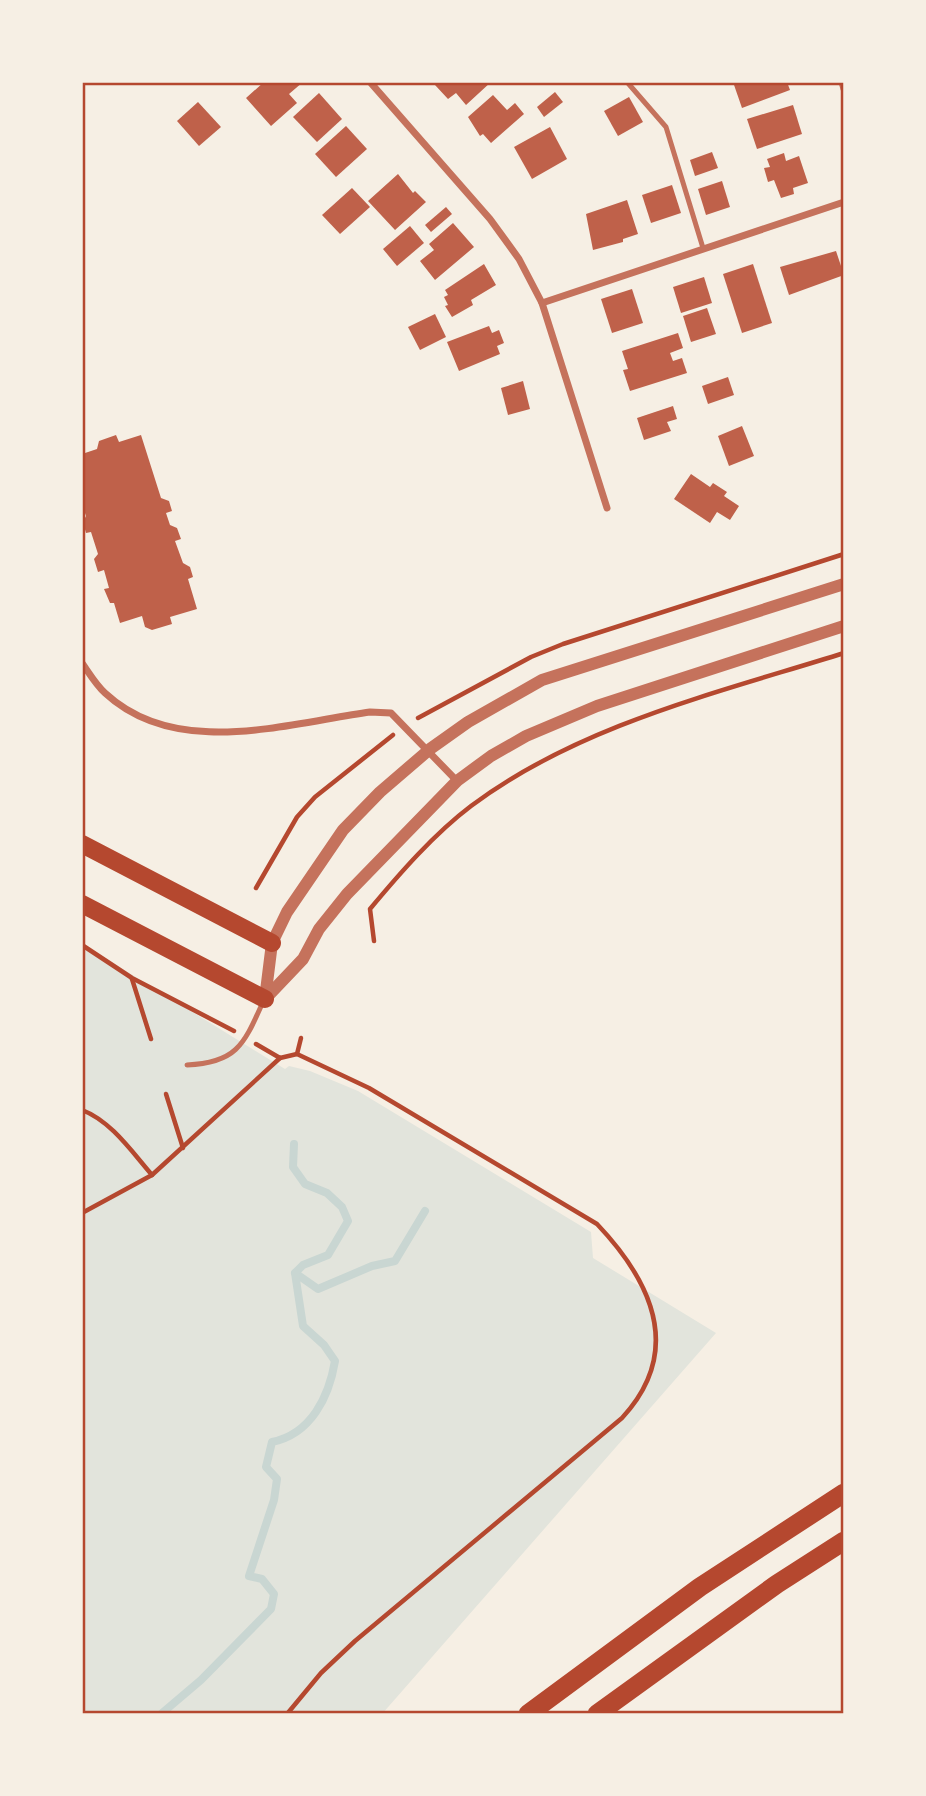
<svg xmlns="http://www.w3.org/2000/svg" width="926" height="1796" viewBox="0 0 926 1796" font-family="'Space Grotesk',sans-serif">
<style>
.green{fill:#e2e4dc}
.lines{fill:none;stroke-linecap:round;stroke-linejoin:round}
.stream{stroke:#c9d6d2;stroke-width:8}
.building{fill:#bf614a}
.path{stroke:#b5482f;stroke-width:4.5}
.service{stroke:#c5725c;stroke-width:5}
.minor{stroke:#c5725c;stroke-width:7}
.tertiary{stroke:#c5725c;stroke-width:12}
.trunk{stroke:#b5482f;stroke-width:18}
.motorway{stroke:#b5482f;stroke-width:19}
.neatline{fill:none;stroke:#b5482f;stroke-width:2.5}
</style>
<rect width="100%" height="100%" fill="#f6efe4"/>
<path class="green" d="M82 944 285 1069 289 1066 310 1071 358 1091 591 1232 593 1258 716 1333 382 1714H82Z"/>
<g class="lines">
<g class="stream">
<path d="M295 1273 318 1289 372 1266 395 1261 425 1211"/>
<path d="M161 1714 201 1680 271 1609 274 1594 262 1579 249 1576 274 1500 277 1479 266 1467 272 1442C311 1434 329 1397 335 1361L324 1345 303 1326 295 1273 303 1265 328 1255 348 1221 342 1207 327 1193 305 1184 293 1167 294 1144"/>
</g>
</g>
<g class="building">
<path d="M264 82H303L289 94 297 103 271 126 246 98Z"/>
<path d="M438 82H491L466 105 456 93 448 99 435 85Z"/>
<path d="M733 82H787L790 90 742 108Z"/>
<path d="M555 92 563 102 544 117 537 107Z"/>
<path d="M319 93 342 119 317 142 293 117Z"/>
<path d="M493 95 507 110 515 103 524 114 491 143 483 134 480 136 468 117Z"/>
<path d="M629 97 643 122 618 136 604 111Z"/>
<path d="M198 102 221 127 199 146 177 121Z"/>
<path d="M793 105 802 134 757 149 747 119Z"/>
<path d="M346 126 367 149 336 177 315 154Z"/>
<path d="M550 127 567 159 532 179 514 147Z"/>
<path d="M712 152 718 168 695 176 690 160Z"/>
<path d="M784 153 786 161 799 156 808 183 793 188 794 194 781 198 774 180 768 182 764 168 770 167 767 159Z"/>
<path d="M398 174 413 193 415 191 426 202 395 230 368 201Z"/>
<path d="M722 181 730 207 706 215 698 189Z"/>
<path d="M672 185 681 213 651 223 642 195Z"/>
<path d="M352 188 370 207 340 234 322 215Z"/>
<path d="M627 200 638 234 623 239V242L593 250 586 214Z"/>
<path d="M446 207 452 214 431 232 425 225Z"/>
<path d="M453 223 474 247 435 280 420 261 434 250 429 244Z"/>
<path d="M410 226 424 243 397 266 383 249Z"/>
<path d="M836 251 844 275 789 295 780 267Z"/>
<path d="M484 264 496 285 471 300 473 305 452 317 445 306 448 305 444 297 448 295 445 290Z"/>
<path d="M753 264 772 323 742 333 723 274Z"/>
<path d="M704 277 712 303 681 313 673 287Z"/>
<path d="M632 289 643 323 612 333 601 299Z"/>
<path d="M707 308 716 334 691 342 683 316Z"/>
<path d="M435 314 446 337 420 350 408 327Z"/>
<path d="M489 326 492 333 499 330 504 343 497 346 500 354 459 371 447 342Z"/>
<path d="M678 333 683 348 670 353 673 361 682 358 687 373 630 391 623 370 628 369 622 351Z"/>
<path d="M728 377 734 395 708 404 702 386Z"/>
<path d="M523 381 530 409 508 415 501 388Z"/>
<path d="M673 406 677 419 667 422 671 431 644 440 637 418Z"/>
<path d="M742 426 754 456 729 466 718 436Z"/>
<path d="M116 435 119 442 141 435 161 498 169 501 172 511 166 513 170 525 177 528 181 539 175 541 183 563 190 567 193 577 188 579 197 609 170 617 172 624 152 630 145 627 142 616 120 623 114 603H110L104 589 109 588 104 570 98 572 94 559 98 554 91 532 86 533 83 522 86 516 82 504V454L97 449 99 441Z"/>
<path d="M691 474 710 487 713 483 727 492 724 496 739 506 730 520 717 512 710 523 674 499Z"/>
</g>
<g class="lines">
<g class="path">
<path d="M418 718 531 657 563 644 844 554"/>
<path d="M256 888 297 817 315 797 393 735"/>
<path d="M374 941 370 909C400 873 434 834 471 806 579 725 717 693 844 653"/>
<path d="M82 945 132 978 234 1031"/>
<path d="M132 979 151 1039"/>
<path d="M256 1044 280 1058 297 1054 369 1088 597 1224C652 1282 684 1351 622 1418L355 1641 321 1673 287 1714"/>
<path d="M297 1054 301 1038"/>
<path d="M166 1094 183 1148"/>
<path d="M82 1110C111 1121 132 1152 152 1175"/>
<path d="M82 1213 152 1175 280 1058"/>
</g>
<g class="service">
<path d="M627 82 666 127 703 248"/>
<path d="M187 1065C237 1063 244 1044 263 1002"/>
</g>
<g class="minor">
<path d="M370 82 490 219 519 259 542 303 607 508"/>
<path d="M842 82 844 89"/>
<path d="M542 303 844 202"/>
<path d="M82 663C89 673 96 685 105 693 176 759 285 724 370 712L391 713 457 781"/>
</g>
<g class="tertiary">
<path d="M265 999 272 943 287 912 343 830 380 792 430 749 468 722 542 680 844 584"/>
<path d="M265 999 303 959 319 929 347 894 457 781 491 756 526 736 597 706 844 626"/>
</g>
<g class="trunk">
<path d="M82 844 272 943"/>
<path d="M82 904 265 999"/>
</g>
<g class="motorway">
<path d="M528 1714 700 1587 844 1493"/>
<path d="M597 1714 777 1584 844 1541"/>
</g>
</g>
<rect width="926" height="1796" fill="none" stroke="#f6efe4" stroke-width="168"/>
<rect x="84" y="84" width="758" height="1628" class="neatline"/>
</svg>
